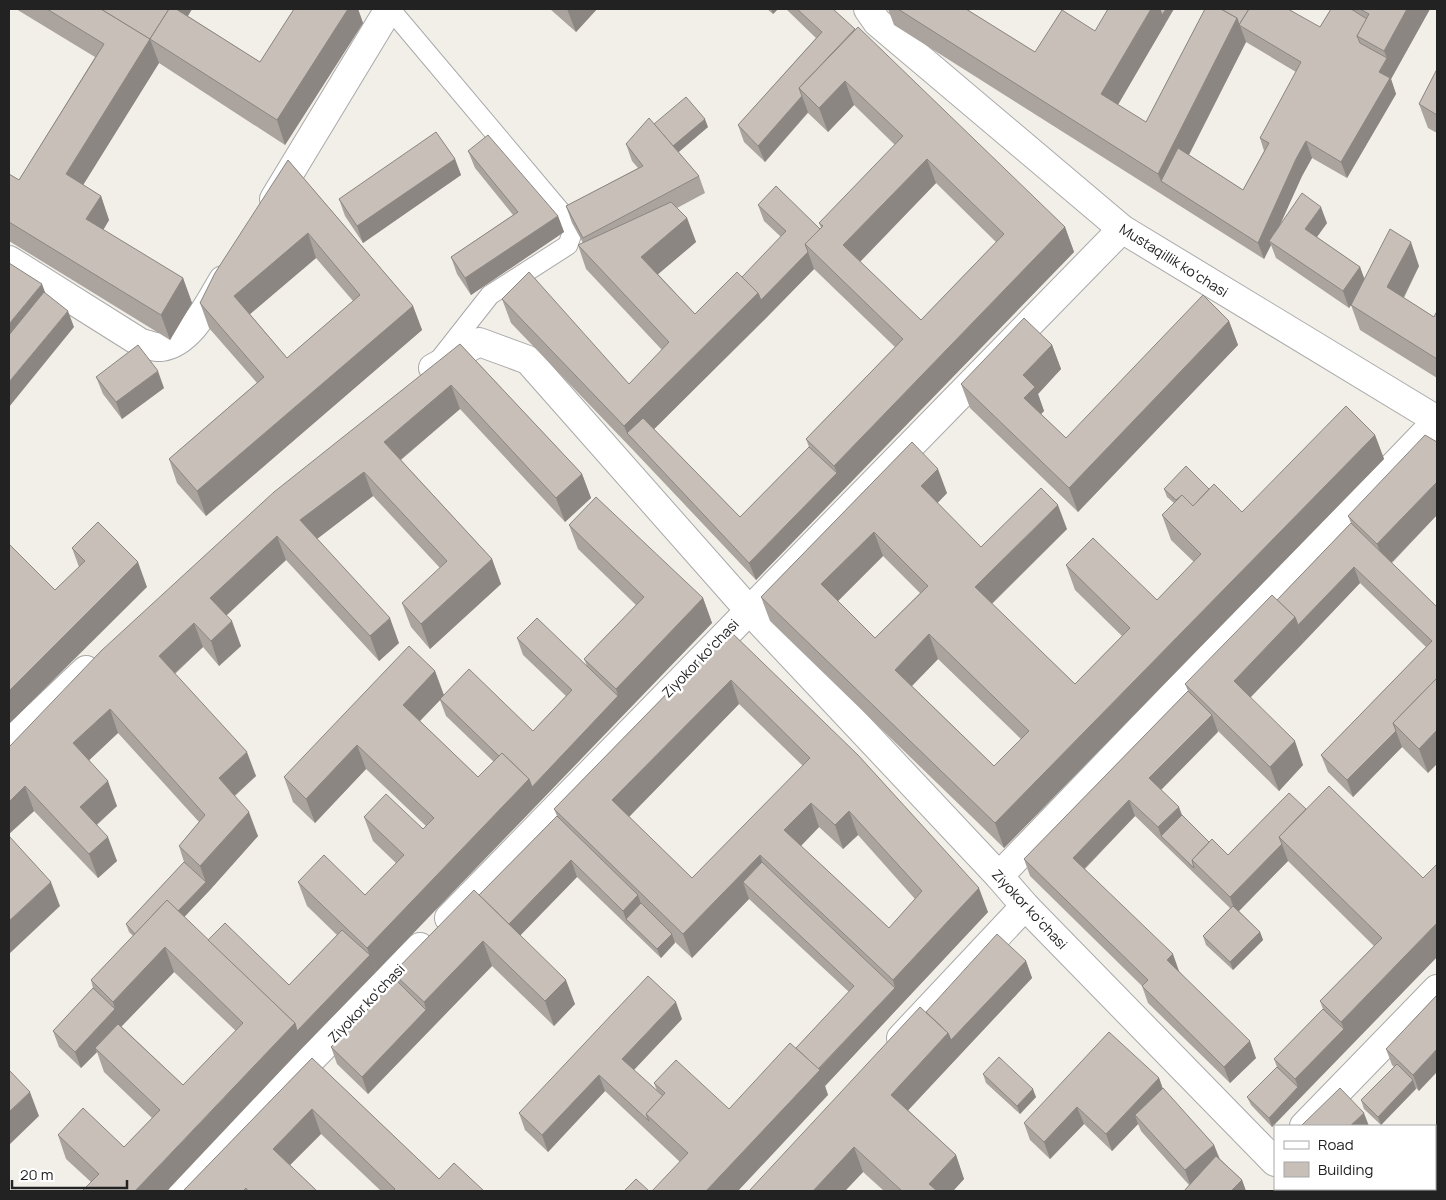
<svg xmlns="http://www.w3.org/2000/svg" width="1446" height="1200" viewBox="0 0 1446 1200" font-family="Manrope,sans-serif">
<style>
.lines{fill:none;stroke-linecap:round;stroke-linejoin:round}
.service-casing{stroke:#a9a9a9;stroke-width:21}
.minor-casing{stroke:#a9a9a9;stroke-width:30}
.service{stroke:#fff;stroke-width:19}
.minor{stroke:#fff;stroke-width:28}
.wall{fill:#aba49e;fill-rule:evenodd}
.shaded-wall{fill:#8b8681}
.building{fill:#c7bfb8;stroke:#8b8681;fill-rule:evenodd}
.labels{text-anchor:middle;dominant-baseline:central;stroke-width:5;stroke-linejoin:round;paint-order:stroke}
.street-label{font-size:14px;fill:#222;stroke:#fff}
</style>
<rect width="100%" height="100%" fill="#f2efe9"/>
<g class="lines">
<defs>
<path id="service" d="M391 10 567 219 572 233 568 245 490 295 439 360"/>
<g id="minor">
<path d="M868 9 877 22 1122 229 1437 420"/>
<path d="M274 199 389 9"/>
<path d="M9 260 141 343C147 344 155 348 161 347 191 343 209 303 223 280"/>
<path d="M433 368 479 342 528 360 748 609 999 876 1025 906 1275 1162"/>
<path d="M9 743 86 670"/>
<path d="M999 876 1437 421"/>
<path d="M449 918 1122 229"/>
<path d="M901 1038 1025 906"/>
<path d="M1304 1126 1437 989"/>
<path d="M1300 1189 1303 1191"/>
<path d="M183 1191 420 947"/>
</g>
</defs>
<use href="#service" class="service-casing"/>
<use href="#minor" class="minor-casing"/>
<use href="#service" class="service"/>
<use href="#minor" class="minor"/>
</g>
<g class="wall">
<path d="M16 9H192L188 16 260 62 294 9H358L363 23 285 145 159 63 83 185 101 196 109 220 103 230 183 278 192 303 170 340 9 241V174L19 180 95 57Z"/>
<path d="M550 9H597L576 32Z"/>
<path d="M767 9H778L773 14Z"/>
<path d="M786 9H833L1065 227 1074 252 756 580 633 450 511 323 502 299 629 384 662 350 586 269 578 245 583 243 572 223 566 206 638 168 632 161 626 144 654 124 708 127 678 152 699 176 705 193 677 208 687 218 696 242 658 274 695 314 742 277 781 237 764 221 758 205 820 229 821 228 819 223 895 145 854 105 828 132 808 113 765 162 744 142 738 125 816 38ZM936 183 996 242 921 320 860 262ZM814 269 895 347 806 439 809 447 740 517 654 429 767 317Z"/>
<path d="M888 9H966L1035 52 1095 31 1165 24 1118 105 1146 122 1205 9 1320 27 1331 9H1430L1391 79 1396 94 1347 178 1312 158 1302 176 1278 228 1327 223 1317 237 1360 267 1364 279 1419 266 1404 298 1434 317 1437 311V378L1360 330 1351 305 1349 308 1276 258 1271 245 1264 259 894 25ZM1246 42 1296 72 1260 138 1264 151 1243 190 1189 155Z"/>
<path d="M1437 69V133L1428 128 1419 104Z"/>
<path d="M468 151 558 216 564 232 471 295 457 274 451 257 513 215 475 168Z"/>
<path d="M455 159 461 175 363 243 345 216 339 199Z"/>
<path d="M288 160 413 306 422 330 206 516 177 483 169 459 257 383 209 328 200 303ZM316 258 353 301 287 358 250 314Z"/>
<path d="M1229 321 1238 345 1078 512 970 408 961 384 1052 345 1061 369 1038 394 1044 411 1041 414 1066 438Z"/>
<path d="M460 344 582 474 591 498 565 522 460 409 401 460 492 559 501 584 430 649 411 627 402 603 440 568 373 496 317 539 399 643 379 661 286 560 226 616 241 646 219 666 203 647 175 674 256 776 235 796 258 836 209 891 184 917 208 940 289 985 337 935 307 906 298 882 365 895 396 863 373 841 364 817 423 829 426 826 366 769 315 823 293 802 284 777 435 671 444 695 533 731 566 696 523 655 517 638 587 666 584 659 636 605 578 549 569 525 703 598 712 623 303 1047 91 1182 66 1159 58 1135 124 1147 152 1118 104 1072 97 1052 81 1068 59 1047 53 1031 93 988 91 980 133 936 129 932 126 924 184 862 179 846 199 822 118 733 89 760 117 806 97 825 117 861 98 878 34 811 9 834V747ZM440 700 446 716 494 762 478 777 420 721ZM174 972 236 1031 183 1085 121 1026Z"/>
<path d="M96 377 164 388 122 419 103 394Z"/>
<path d="M1375 435 1384 459 1004 848 770 621 761 597 912 442 947 493 937 503 981 547 1067 529 992 604 1075 684 1122 636 1075 590 1066 565 1157 600 1194 562 1171 540 1162 515 1174 503 1167 497 1164 489H1209L1242 512ZM883 556 920 593 875 638 838 601ZM938 659 1021 739 994 766 912 686Z"/>
<path d="M1437 442V515L1392 563 1437 607 1428 773 1402 747 1353 797 1328 772 1321 755 1426 647 1360 583 1250 698 1303 765 1279 791 1218 731 1161 790 1182 815 1209 842 1228 855 1289 793 1437 957 1272 1127 1251 1105 1247 1097 1277 1067 1274 1059 1323 1009 1320 1001 1374 946 1288 861 1239 911 1260 932 1263 940 1233 970 1206 945 1203 936 1230 908 1135 816 1085 869 1179 971 1256 1058 1230 1083 1148 1003 1142 986 1030 876 1024 859 1188 691 1185 684 1277 600 1351 523 1348 516Z"/>
<path d="M72 548 147 587 55 590 79 567Z"/>
<path d="M729 630 988 912 825 1086 828 1095 680 1162 605 1091 548 1152 525 1130 519 1113 682 1019 634 1070 657 1091 654 1083 729 1109 796 1048 849 992 749 899 692 958 675 942 661 958 577 877 520 935 575 1004 554 1026 492 966 368 1094 337 1064 331 1047 396 980 393 973 479 895 557 816 554 809ZM739 704 803 766 692 878 629 817ZM819 827 843 849 858 835 915 899 889 928 801 846Z"/>
<path d="M1026 961 1032 978 908 1110 956 1155 964 1179 953 1191H884L863 1172 845 1191H749L926 1012Z"/>
<path d="M1437 995 1419 1091 1416 1088 1381 1125 1364 1109 1361 1100 1394 1067 1392 1065 1386 1049Z"/>
<path d="M312 1058 439 1179 484 1191H381L321 1134 290 1165 317 1191H183Z"/>
<path d="M983 1074 1036 1097 1020 1114 986 1083Z"/>
<path d="M1159 1078 1163 1089 1214 1145 1220 1159 1242 1180 1246 1191H1184L1189 1185 1141 1131 1138 1124 1112 1151 1084 1124 1050 1159 1030 1140 1024 1123Z"/>
<path d="M1325 1189H1394L1396 1191H1328Z"/>
</g>
<g class="shaded-wall">
<path d="M176 9H192L167 50Z"/>
<path d="M348 9H358L363 23 285 145 277 120Z"/>
<path d="M567 9H597L576 32Z"/>
<path d="M771 9H778L773 14Z"/>
<path d="M1151 9H1174L1110 118 1101 94Z"/>
<path d="M1407 9H1430L1391 79 1396 94 1347 178 1341 162 1379 72 1387 58 1384 51Z"/>
<path d="M1237 18 1246 42 1172 188 1161 181 1158 174Z"/>
<path d="M150 39 159 63 75 198 66 174Z"/>
<path d="M845 81 854 105 828 132 819 108Z"/>
<path d="M802 96 808 112 765 162 758 146Z"/>
<path d="M705 119 708 127 673 157 670 148Z"/>
<path d="M1306 141 1312 158 1302 176 1272 243 1269 241 1271 245 1264 259 1258 243 1296 159Z"/>
<path d="M455 159 461 175 363 243 357 226Z"/>
<path d="M927 159 936 183 852 270 843 245Z"/>
<path d="M101 196 109 220 95 244 86 219Z"/>
<path d="M1321 207 1327 223 1311 245 1305 229Z"/>
<path d="M558 216 564 232 471 295 465 278Z"/>
<path d="M687 218 696 242 650 281 641 257Z"/>
<path d="M1065 227 1074 252 756 580 749 563 837 473 834 466Z"/>
<path d="M308 233 316 258 243 320 234 296Z"/>
<path d="M1411 242 1419 266 1396 312 1387 287Z"/>
<path d="M808 252 814 269 767 317 638 445 627 433 624 426 758 293Z"/>
<path d="M1360 267 1366 283 1349 308 1343 291Z"/>
<path d="M183 278 192 303 170 340 161 315Z"/>
<path d="M42 284 51 308 9 359V324Z"/>
<path d="M413 306 422 330 206 516 197 491Z"/>
<path d="M68 311 74 327 9 407V382Z"/>
<path d="M1229 321 1238 345 1078 512 1069 488Z"/>
<path d="M1052 345 1061 369 1038 394 1044 411 1033 422 1024 398 1023 375Z"/>
<path d="M158 371 164 388 122 419 116 402Z"/>
<path d="M451 385 460 409 393 466 384 442Z"/>
<path d="M1375 435 1384 459 1004 848 995 823Z"/>
<path d="M938 469 947 493 930 511 921 486Z"/>
<path d="M364 472 373 496 309 545 300 520Z"/>
<path d="M582 474 591 498 565 522 556 498Z"/>
<path d="M1436 483 1437 488V515L1386 568 1377 544Z"/>
<path d="M1058 505 1067 529 984 611 975 587Z"/>
<path d="M874 532 883 556 830 609 821 584Z"/>
<path d="M277 536 286 560 219 622 210 598Z"/>
<path d="M492 559 501 584 430 649 421 624Z"/>
<path d="M138 562 147 587 9 724V691Z"/>
<path d="M1354 567 1360 583 1304 642 1298 625Z"/>
<path d="M703 598 712 623 376 972 367 948 529 779 618 696 616 689Z"/>
<path d="M1295 617 1304 642 1242 706 1234 681Z"/>
<path d="M390 618 399 643 379 661 370 636Z"/>
<path d="M232 621 241 646 219 666 211 641Z"/>
<path d="M194 623 203 647 167 680 159 656Z"/>
<path d="M929 634 938 659 904 694 895 670Z"/>
<path d="M435 671 444 696 412 729 403 705Z"/>
<path d="M731 680 739 704 621 825 612 800Z"/>
<path d="M110 709 118 733 82 767 73 743Z"/>
<path d="M1212 715 1218 732 1156 795 1149 778Z"/>
<path d="M1437 730V764L1428 773 1419 749Z"/>
<path d="M1396 731 1402 747 1353 797 1347 780Z"/>
<path d="M1295 741 1303 765 1279 791 1270 767Z"/>
<path d="M357 745 366 769 315 823 306 799Z"/>
<path d="M247 752 256 776 227 802 219 778Z"/>
<path d="M108 781 117 806 89 831 80 807Z"/>
<path d="M25 786 34 811 9 834V802Z"/>
<path d="M1129 800 1135 816 1079 874 1073 858Z"/>
<path d="M811 803 819 827 793 854 784 830Z"/>
<path d="M1179 807 1185 823 1161 836 1164 844 1158 827Z"/>
<path d="M849 811 858 835 843 849 835 825Z"/>
<path d="M249 812 258 836 209 891 200 866Z"/>
<path d="M108 837 117 861 98 878 89 854Z"/>
<path d="M1282 844 1288 861 1236 914 1230 897Z"/>
<path d="M760 855 768 879 743 882 749 899 692 958 683 934Z"/>
<path d="M571 860 577 877 513 943 507 926Z"/>
<path d="M51 882 60 906 9 954V921Z"/>
<path d="M206 882 209 891 150 953 146 944Z"/>
<path d="M979 888 988 912 825 1086 828 1095 738 1191H706L816 1072 895 988 893 980Z"/>
<path d="M638 895 644 912 626 919 629 928 623 911Z"/>
<path d="M1437 923V957L1272 1127 1269 1118 1298 1087 1295 1079 1344 1029 1341 1022Z"/>
<path d="M1260 932 1263 940 1233 970 1230 962Z"/>
<path d="M672 934 675 943 661 958 657 949Z"/>
<path d="M483 941 492 966 368 1094 362 1077 426 1010 424 1002Z"/>
<path d="M165 947 174 972 98 1051 95 1048 97 1052 81 1068 75 1052 115 1009 113 1002Z"/>
<path d="M1173 954 1179 971 1173 977 1167 960Z"/>
<path d="M370 955 376 972 303 1047 297 1031Z"/>
<path d="M1026 961 1032 978 900 1119 891 1095 948 1033Z"/>
<path d="M566 980 575 1004 554 1026 545 1001Z"/>
<path d="M676 1002 682 1019 628 1076 622 1059Z"/>
<path d="M295 1023 303 1047 167 1191H135Z"/>
<path d="M1250 1041 1256 1058 1230 1083 1224 1067Z"/>
<path d="M1437 1049V1072L1419 1091 1413 1075Z"/>
<path d="M599 1075 605 1091 548 1152 542 1135Z"/>
<path d="M1159 1078 1165 1095 1135 1115 1138 1124 1112 1151 1106 1134Z"/>
<path d="M1413 1080 1416 1089 1381 1125 1378 1117Z"/>
<path d="M1033 1089 1036 1097 1020 1114 1017 1106Z"/>
<path d="M30 1092 39 1116 9 1145V1112Z"/>
<path d="M1077 1107 1084 1124 1050 1159 1044 1142Z"/>
<path d="M312 1109 321 1134 282 1173 273 1149Z"/>
<path d="M1364 1113 1369 1126H1350Z"/>
<path d="M1214 1145 1220 1161 1191 1187 1185 1170Z"/>
<path d="M854 1147 863 1172 845 1191H813Z"/>
<path d="M956 1155 964 1179 953 1191H932L929 1184Z"/>
<path d="M1242 1180 1246 1191H1231Z"/>
</g>
<g class="building">
<path d="M47 9H101L150 39 66 174 101 196 86 219 183 278 161 315 9 222V174L19 180 104 44Z"/>
<path d="M101 9H169L150 39Z"/>
<path d="M169 9H176L260 62 294 9H348L277 120 150 39Z"/>
<path d="M797 9H833L855 29 799 88 802 96 758 146 738 125 822 32Z"/>
<path d="M898 9H966L1035 52 1062 10 1095 31 1108 9H1151L1101 94 1146 122 1205 9H1221L1237 18 1158 174Z"/>
<path d="M1160 9H1166L1162 15Z"/>
<path d="M1221 9H1249L1239 25 1242 34 1237 18Z"/>
<path d="M1249 9H1288L1320 27 1331 9H1351L1367 19 1357 36 1360 43 1387 58 1379 72 1390 78 1341 162 1306 141 1296 159 1258 243 1161 181 1178 148 1243 190 1269 143 1260 138 1301 62 1239 25Z"/>
<path d="M1360 9H1407L1384 51 1357 36 1369 14Z"/>
<path d="M858 27 1065 227 834 466 806 439 903 339 805 244 823 226 819 223 903 136 845 81 819 108 799 88ZM927 159 1004 234 921 320 843 245Z"/>
<path d="M1437 69V115L1419 104Z"/>
<path d="M686 97 705 119 673 146 654 124Z"/>
<path d="M649 118 699 176 583 238 566 206 643 166 626 144Z"/>
<path d="M436 132 455 159 357 226 339 199Z"/>
<path d="M488 135 558 216 465 278 451 257 518 212 468 151Z"/>
<path d="M288 160 413 306 197 491 169 459 264 377 200 303 215 273ZM308 233 360 295 287 358 234 296Z"/>
<path d="M776 186 820 229 805 244 808 252 761 300 758 293 742 277 786 231 758 205Z"/>
<path d="M1302 193 1321 207 1305 229 1360 267 1343 291 1269 241Z"/>
<path d="M671 202 687 218 641 257 695 314 737 272 758 293 624 426 502 299 529 272 629 384 669 342 578 245Z"/>
<path d="M1390 229 1411 242 1387 287 1434 317 1437 311V359L1351 305Z"/>
<path d="M9 263 42 284 9 324Z"/>
<path d="M44 292 68 311 9 382V335Z"/>
<path d="M1203 295 1229 321 1069 488 961 384 1024 318 1052 345 1023 375 1035 387 1024 398 1066 438Z"/>
<path d="M460 344 582 474 556 498 451 385 384 442 492 559 421 624 402 603 447 561 364 472 300 520 390 618 370 636 277 536 210 598 232 621 211 641 194 623 159 656 247 752 219 778 249 812 200 866 179 846 205 815 110 709 73 743 108 781 80 807 108 837 89 854 25 786 9 802V747L101 651 274 492Z"/>
<path d="M138 345 158 371 116 402 96 377Z"/>
<path d="M1346 406 1375 435 995 823 761 597 912 442 938 469 921 486 981 547 1041 488 1058 505 975 587 1075 684 1130 628 1066 565 1093 538 1157 600 1201 554 1162 515 1182 495 1193 506 1214 484 1242 512ZM874 532 928 586 875 638 821 584ZM929 634 1029 731 994 766 895 670Z"/>
<path d="M643 418 740 517 809 447 837 473 749 563 627 433Z"/>
<path d="M1425 435 1437 442V484L1436 483 1377 544 1348 516Z"/>
<path d="M1186 466 1209 489 1193 506 1182 495 1176 500 1164 489Z"/>
<path d="M596 497 703 598 616 689 584 659 644 597 569 525Z"/>
<path d="M98 522 138 562 9 691V544L55 590 85 561 72 548Z"/>
<path d="M1351 523 1437 607V678L1393 723 1396 731 1347 780 1321 755 1432 641 1354 567 1298 625 1295 617 1277 600Z"/>
<path d="M1272 595 1295 617 1234 681 1295 741 1270 767 1185 684Z"/>
<path d="M537 618 618 696 532 787 529 779 502 753 499 756 440 699 469 669 533 731 572 690 517 638Z"/>
<path d="M729 630 858 755 979 888 893 980 760 855 683 934 554 809ZM731 680 810 758 692 878 612 800ZM811 803 835 825 849 811 922 891 889 928 784 830Z"/>
<path d="M409 646 435 671 403 705 478 777 502 753 529 779 367 948 298 882 324 855 365 895 404 855 364 817 386 794 423 829 434 818 357 745 306 799 284 777Z"/>
<path d="M1437 678V730L1419 749 1393 723Z"/>
<path d="M1188 691 1212 715 1149 778 1179 807 1158 827 1129 800 1073 858 1173 954 1167 960 1250 1041 1224 1067 1142 986 1148 980 1024 859Z"/>
<path d="M1329 786 1423 878 1437 864V923L1341 1022 1320 1001 1382 938 1279 837Z"/>
<path d="M1289 793 1306 809 1279 837 1282 844 1230 897 1192 860 1212 839 1228 855Z"/>
<path d="M1182 815 1209 842 1192 860 1194 868 1161 836Z"/>
<path d="M557 816 638 895 623 911 571 860 509 924 479 895Z"/>
<path d="M9 836 51 882 9 921Z"/>
<path d="M184 862 206 882 178 911 167 900 135 934 126 924Z"/>
<path d="M762 862 895 988 818 1069 796 1048 854 986 743 882Z"/>
<path d="M474 890 566 980 545 1001 483 941 424 1002 393 973Z"/>
<path d="M167 900 295 1023 135 1191H82L99 1174 58 1135 83 1108 124 1147 160 1110 95 1048 118 1024 183 1085 243 1023 165 947 113 1002 91 980Z"/>
<path d="M641 903 672 934 657 949 626 919Z"/>
<path d="M1233 906 1260 932 1230 962 1203 936Z"/>
<path d="M225 923 289 985 342 930 370 955 297 1031 295 1023 208 940Z"/>
<path d="M997 934 1026 961 951 1040 948 1033 926 1012Z"/>
<path d="M648 976 676 1002 622 1059 663 1096 646 1114 649 1121 599 1075 542 1135 519 1113Z"/>
<path d="M396 980 426 1010 362 1077 331 1047Z"/>
<path d="M93 988 115 1009 75 1052 53 1031Z"/>
<path d="M1437 995V1049L1413 1075 1386 1049Z"/>
<path d="M920 1007 948 1033 891 1095 956 1155 929 1184 937 1191H902L854 1147 813 1191H749Z"/>
<path d="M1323 1009 1344 1029 1295 1079 1274 1059Z"/>
<path d="M1109 1032 1159 1078 1106 1134 1077 1107 1044 1142 1024 1123Z"/>
<path d="M790 1043 820 1070 706 1191H652L688 1153 646 1114 665 1093 654 1083 676 1060 729 1109Z"/>
<path d="M999 1057 1033 1089 1017 1106 983 1074Z"/>
<path d="M312 1058 439 1179 454 1163 484 1191H393L395 1189 312 1109 273 1149 317 1191H248L246 1188 243 1191H183Z"/>
<path d="M1397 1064 1413 1080 1378 1117 1361 1100Z"/>
<path d="M1277 1067 1298 1087 1269 1118 1247 1097Z"/>
<path d="M9 1070 30 1092 9 1112Z"/>
<path d="M1163 1088 1214 1145 1185 1170 1135 1115Z"/>
<path d="M1340 1088 1364 1113 1350 1126H1301Z"/>
<path d="M1216 1156 1242 1180 1231 1191H1184Z"/>
<path d="M1437 1174V1191H1420L1422 1189H1435V1177Z"/>
<path d="M636 1179 649 1191H624Z"/>
<path d="M1340 1189H1394L1396 1191H1342Z"/>
</g>
<g class="labels">
<g class="street-label">
<text transform="translate(1174 260) rotate(32)">Mustaqillik koʻchasi</text>
<text transform="translate(700 658) rotate(-46)">Ziyokor koʻchasi</text>
<text transform="translate(1030 909) rotate(47)">Ziyokor koʻchasi</text>
<text transform="translate(366 1003) rotate(-46)">Ziyokor koʻchasi</text>
</g>
</g>
<rect width="1446" height="1200" fill="none" stroke="#222222" stroke-width="20"/>
<rect x="1274" y="1125" width="162" height="65" fill="#ffffff" stroke="#a7a7a7"/>
<rect x="1284" y="1141" width="25" height="8" fill="#ffffff" stroke="#a7a7a7"/>
<text x="1318" y="1150" font-size="15" fill="#222222">Road</text>
<rect x="1284" y="1162" width="25" height="15" fill="#c7bfb8" stroke="#a7a7a7"/>
<text x="1318" y="1175" font-size="15" fill="#222222">Building</text>
<path d="M12 1180v8h115v-8" fill="none" stroke="#222222" stroke-width="2.5"/>
<text x="20" y="1180" font-size="15" fill="#222222" stroke="#ffffff" stroke-width="4" paint-order="stroke">20 m</text>
</svg>
